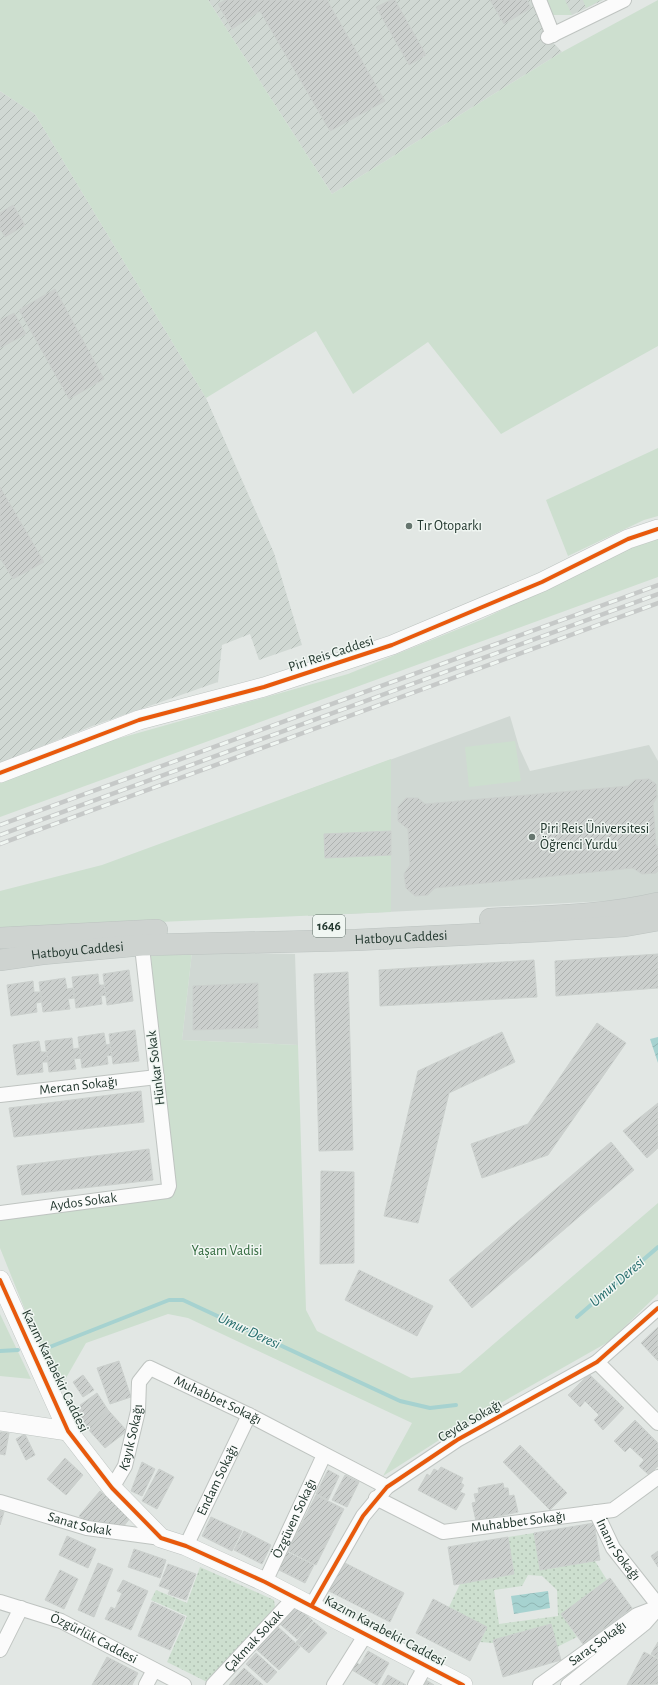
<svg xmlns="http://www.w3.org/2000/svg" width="658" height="1685" viewBox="0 0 658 1685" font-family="'Alegreya Sans',sans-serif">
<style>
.built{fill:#d0d8d3}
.industrial{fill:url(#industrial-furrows)}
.green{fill:#cddfcf}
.garden{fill:url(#garden-dots);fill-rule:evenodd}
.water{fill:url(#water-waves)}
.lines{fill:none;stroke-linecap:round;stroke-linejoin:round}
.stream{stroke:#a6d2d0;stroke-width:4}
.building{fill:url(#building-hatch);stroke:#cbd0cd}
.street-casing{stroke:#bfc4c1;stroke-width:16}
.secondary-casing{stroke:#bec4c1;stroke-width:20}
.primary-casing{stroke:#bcc3c0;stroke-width:22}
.street{stroke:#fbfbfb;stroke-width:14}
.secondary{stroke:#fbfbfb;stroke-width:19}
.primary{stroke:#ced3d0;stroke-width:21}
.rail-casing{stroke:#c6c9c8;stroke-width:4.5}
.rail{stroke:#f0f6f2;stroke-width:3;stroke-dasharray:9;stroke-linecap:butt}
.cycleway-casing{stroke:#f0f6f2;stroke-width:6}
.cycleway{stroke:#e8590c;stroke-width:4}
.poi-dot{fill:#65756e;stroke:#f0f6f2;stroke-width:1.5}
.labels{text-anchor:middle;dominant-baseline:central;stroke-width:3;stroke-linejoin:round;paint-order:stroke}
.shield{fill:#f0f6f2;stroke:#607069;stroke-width:1}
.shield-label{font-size:13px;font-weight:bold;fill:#22372e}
.poi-label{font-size:14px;fill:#22372e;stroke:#f0f6f2;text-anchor:start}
.street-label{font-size:14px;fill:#22372e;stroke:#f0f6f2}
.park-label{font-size:14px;fill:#31693d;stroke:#f0f6f2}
.water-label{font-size:15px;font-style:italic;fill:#246c6b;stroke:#f0f6f2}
</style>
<defs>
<pattern id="industrial-furrows" width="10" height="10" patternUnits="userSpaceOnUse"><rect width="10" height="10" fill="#d0d8d3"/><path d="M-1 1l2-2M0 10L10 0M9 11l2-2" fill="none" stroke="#b2bab5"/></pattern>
<pattern id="garden-dots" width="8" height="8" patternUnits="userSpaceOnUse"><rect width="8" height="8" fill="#cddfcf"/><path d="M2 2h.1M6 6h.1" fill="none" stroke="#b0c0b2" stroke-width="1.8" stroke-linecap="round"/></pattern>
<pattern id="water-waves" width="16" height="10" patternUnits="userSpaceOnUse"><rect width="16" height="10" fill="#a6d2d0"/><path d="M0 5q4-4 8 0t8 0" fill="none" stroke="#8fb5b3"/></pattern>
<pattern id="building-hatch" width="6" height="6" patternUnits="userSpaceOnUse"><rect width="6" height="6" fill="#cbcfcd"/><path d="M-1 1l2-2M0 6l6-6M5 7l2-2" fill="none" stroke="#aeb2b0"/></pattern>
</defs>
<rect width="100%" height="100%" fill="#e2e7e4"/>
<g class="built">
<path d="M510 716 519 747 530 771 649 745 658 761V893L627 900 308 916 291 796Z"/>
<path d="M192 952 295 954 298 1045 182 1040Z"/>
</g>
<g class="industrial">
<path d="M208 0H532L548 37 562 52 332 194Z"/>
<path d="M545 0H603L572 15Z"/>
<path d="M0 91 35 114 206 398 274 553 302 645 259 660 250 634 222 645 218 682 95 725 0 763Z"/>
</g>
<g class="green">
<path d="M0 0H208L332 194 562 52 658 0V346L501 434 428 342 353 394 316 331 206 398 35 114 0 91Z"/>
<path d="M545 0H565L572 15H551Z"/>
<path d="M583 0H601L586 8Z"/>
<path d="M658 448V516L644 520 568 556 546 500Z"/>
<path d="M658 538V577L0 817V782L99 744 348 674 483 619 634 546Z"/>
<path d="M515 741 521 781 469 787 465 747Z"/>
<path d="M391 759V831L324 834 325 858 391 855V912L0 929V891L102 865Z"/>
<path d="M192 952 182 1040 298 1045 306 1310 317 1331 411 1378 460 1373 658 1203V1294L610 1341 469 1421 383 1476 412 1423 188 1318 168 1314 86 1343 58 1392 0 1248V1220L172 1196 151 956Z"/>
<path d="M0 1314 31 1379 0 1376Z"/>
</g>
<g class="garden">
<path d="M534 1533 540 1570 595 1561 607 1580 561 1614 577 1637 557 1647 551 1624 493 1640V1643L480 1642 487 1627 449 1607 460 1584 514 1574 508 1537ZM528 1575 542 1576 557 1590 558 1616 499 1624 494 1590 522 1586Z"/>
<path d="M200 1567 274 1600 275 1607 207 1682 167 1662 187 1616 151 1600 156 1590 187 1603Z"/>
</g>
<g class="water">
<path d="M658 1037V1063L650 1039Z"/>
<path d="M548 1591 550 1608 514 1614 511 1596Z"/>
</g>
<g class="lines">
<g class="stream">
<path d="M577 1317 658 1247"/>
<path d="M42 1350 169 1300H183L400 1401 430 1408 456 1405"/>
<path d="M0 1351 18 1350"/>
</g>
</g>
<g class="building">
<path d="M225 0H327L385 101 330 131 260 11 232 29 218 4Z"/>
<path d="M391 0H395L426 55 409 65 376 7Z"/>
<path d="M490 0H527L531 8 504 24Z"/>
<path d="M13 205 25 225 5 237 0 229V213Z"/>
<path d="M55 289 104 379 69 399 19 310Z"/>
<path d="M14 313 26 334 0 348V320Z"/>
<path d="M0 487 44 562 13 579 0 558Z"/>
<path d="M649 779 656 784 657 797 653 804 656 845 658 847V871L656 873 642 874 633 868 435 888 428 895 415 896 406 888 404 874 410 865 408 829 398 821V807L406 798H418L425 804 628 786 635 780Z"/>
<path d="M391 831V855L325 858 324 834Z"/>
<path d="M658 954V988L556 996 555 961Z"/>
<path d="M534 960 537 997 380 1006 379 970Z"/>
<path d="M129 970 133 1001 107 1005 103 974Z"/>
<path d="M348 972 353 1150 319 1151 314 974Z"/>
<path d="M98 974 99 985H104L106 995 101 996 102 1004 76 1008 72 977Z"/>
<path d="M65 978 67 989 73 988 74 998 68 999 70 1009 43 1012 39 982Z"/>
<path d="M33 981 34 992H40L42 1002 36 1003 37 1012 11 1016 7 985Z"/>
<path d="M258 983V1028L193 1030V986Z"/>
<path d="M597 1023 626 1043 548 1155 482 1178 471 1144 528 1124Z"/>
<path d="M135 1030 139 1061 113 1064 109 1034Z"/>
<path d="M502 1032 515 1062 449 1093 418 1223 384 1216 418 1071Z"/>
<path d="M104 1033 106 1045 110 1044 112 1055 107 1056 108 1064 82 1068 78 1037Z"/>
<path d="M72 1038 73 1049 79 1048 81 1058 74 1059 76 1069 49 1072 45 1041Z"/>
<path d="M39 1041 41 1052H47L48 1062H42L43 1072 17 1075 13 1045Z"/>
<path d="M141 1091 144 1122 14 1137 9 1108Z"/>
<path d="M658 1103V1148L647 1158 623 1131Z"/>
<path d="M611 1142 634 1170 472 1308 449 1280Z"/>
<path d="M149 1149 153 1180 22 1195 17 1166Z"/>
<path d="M321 1171 354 1172V1263L320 1264Z"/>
<path d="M359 1270 433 1306 417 1336 345 1300Z"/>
<path d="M658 1327V1361L641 1343Z"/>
<path d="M119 1361 131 1397 110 1404 97 1368Z"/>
<path d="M589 1374 624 1408 603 1430 594 1420 599 1415 585 1401 580 1407 568 1395Z"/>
<path d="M83 1375 94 1390 83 1397 73 1382Z"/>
<path d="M97 1393 108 1410 88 1429 76 1408Z"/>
<path d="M108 1410 127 1431 105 1448 88 1429Z"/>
<path d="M635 1420 658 1443V1466L649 1475 639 1466 644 1460 630 1447 625 1452 614 1441Z"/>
<path d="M0 1432 9 1433 5 1455 0 1454Z"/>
<path d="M25 1434 35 1455 26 1460 16 1439Z"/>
<path d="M520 1445 567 1493 550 1510 503 1462Z"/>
<path d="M65 1458 83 1475 66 1495 47 1479Z"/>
<path d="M142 1462 155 1469 142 1496 131 1491Z"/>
<path d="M441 1467 463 1478 461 1483 464 1485 460 1492 465 1494 456 1510 418 1490 427 1474 430 1476 434 1469 438 1471Z"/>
<path d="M159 1469 174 1477 157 1509 142 1501Z"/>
<path d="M328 1470 339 1476 328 1500 316 1494Z"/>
<path d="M345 1475 359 1482 347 1507 332 1500Z"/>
<path d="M503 1483 504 1488H508L509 1496 514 1495 518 1512 476 1521 472 1503 476 1502 474 1494 479 1493 478 1488Z"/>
<path d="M100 1491 131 1517 123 1527 84 1520 79 1516Z"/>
<path d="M316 1495 344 1509 316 1565 288 1551Z"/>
<path d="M0 1511 4 1512 0 1525Z"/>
<path d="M211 1517 242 1531 232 1551 202 1536Z"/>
<path d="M594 1523 600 1560 540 1570 534 1533Z"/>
<path d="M244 1531 271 1545 262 1564 234 1550Z"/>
<path d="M67 1536 96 1549 88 1568 59 1555Z"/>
<path d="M508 1537 514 1574 454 1585 448 1547Z"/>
<path d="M134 1549 166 1560 160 1578 128 1567Z"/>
<path d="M658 1551V1567L651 1556Z"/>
<path d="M287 1552 314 1565 305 1583 279 1570Z"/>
<path d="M343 1562 404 1593 390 1622 329 1591Z"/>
<path d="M98 1563 113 1569 94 1617 78 1610Z"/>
<path d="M168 1564 196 1574 186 1600 168 1594 170 1590 159 1586Z"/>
<path d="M60 1570 78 1579 64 1609 45 1600Z"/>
<path d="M610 1578 632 1608 583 1644 561 1614Z"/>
<path d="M123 1580 148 1591 131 1630 105 1619 111 1607 115 1609 122 1593 117 1591Z"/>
<path d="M433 1599 487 1627 470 1661 416 1633Z"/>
<path d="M152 1602 185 1617 170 1650 138 1636Z"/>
<path d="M296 1606 313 1621 297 1639 280 1624Z"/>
<path d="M314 1622 327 1633 309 1653 296 1642Z"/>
<path d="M551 1624 561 1660 503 1677 493 1640Z"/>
<path d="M278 1627 300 1647 279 1670 257 1650Z"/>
<path d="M658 1642V1658L651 1654Z"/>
<path d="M368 1651 389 1663 377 1685 352 1670 357 1663 360 1665Z"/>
<path d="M644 1652 658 1659V1684L627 1685Z"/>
<path d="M256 1653 277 1672 267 1683 246 1664Z"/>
<path d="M107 1657 138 1673 132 1685H92Z"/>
<path d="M244 1668 263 1685H229Z"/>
<path d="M388 1675 406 1685H382Z"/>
<path d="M426 1680 434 1685H423Z"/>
</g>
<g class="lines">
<defs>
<g id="street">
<path d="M539 0 553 35"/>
<path d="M548 37 624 0"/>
<path id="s1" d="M0 1095 157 1077"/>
<path id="s2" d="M0 1213 167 1191 169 1186 141 938"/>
<path d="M597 1362 658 1423"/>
<path id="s3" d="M112 1488 125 1466 138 1411 139 1382 150 1368 249 1415 387 1487"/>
<path id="s4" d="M376 1498 443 1532 613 1510 658 1477"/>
<path id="s5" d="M0 1502 87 1528 161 1538"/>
<path id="s6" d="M596 1512 613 1548 658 1605"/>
<path id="s7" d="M186 1546 249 1415"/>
<path id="s8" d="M265 1582 324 1455"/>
<path id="s9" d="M0 1602 61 1621 184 1685"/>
<path d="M312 1605 363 1516 387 1487 457 1440 597 1362 658 1308"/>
<path d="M0 1650 21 1608"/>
<path d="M146 1685 154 1670"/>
<path id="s10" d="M213 1685 295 1597"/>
<path d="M334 1685 366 1634"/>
<path d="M415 1685 426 1665"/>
<path id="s11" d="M540 1685 637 1615 658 1607"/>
<path d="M568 1685 645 1623 658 1608"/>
</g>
<g id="secondary">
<path d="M0 773 139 720 264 687 392 645 542 582 628 539 658 529"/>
<path d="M0 1280 68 1431 112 1488 161 1538 186 1546 265 1582 463 1685"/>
<path d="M0 1421 68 1431"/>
</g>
<g id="primary">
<path d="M490 919C546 916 603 916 658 903"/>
<path d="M0 938 157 930"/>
<path id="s12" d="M0 960 42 954 142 945 356 940 542 931 625 926 658 920"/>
</g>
</defs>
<use href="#street" class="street-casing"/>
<use href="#secondary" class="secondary-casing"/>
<use href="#primary" class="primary-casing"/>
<use href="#street" class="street"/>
<use href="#secondary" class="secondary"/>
<use href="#primary" class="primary"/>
<defs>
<g id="rail">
<path d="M0 825 658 585"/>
<path d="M0 835 658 594"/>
<path d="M0 844 658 603"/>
</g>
</defs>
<use href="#rail" class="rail-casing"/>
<use href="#rail" class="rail"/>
<defs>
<g id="cycleway">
<path d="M0 773 139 720 264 687 392 645 542 582 628 539 658 529"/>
<path d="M0 1280 68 1431 112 1488 161 1538 186 1546 265 1582 463 1685"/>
<path d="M312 1605 363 1516 387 1487 457 1440 597 1362 658 1308"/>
</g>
</defs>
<use href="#cycleway" class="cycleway-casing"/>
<use href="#cycleway" class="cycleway"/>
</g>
<g class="poi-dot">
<circle cx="409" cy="526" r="4"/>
<circle cx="532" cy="837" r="4"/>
</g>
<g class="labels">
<rect class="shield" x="313" y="915" width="32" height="22" rx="3"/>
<g class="shield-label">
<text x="329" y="926">1646</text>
</g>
<g class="poi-label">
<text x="417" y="526">Tır Otoparkı</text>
<text x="540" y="829">Piri Reis Üniversitesi<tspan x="540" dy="16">Öğrenci Yurdu</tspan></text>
</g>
<g class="street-label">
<text transform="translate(331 654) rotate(-18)">Piri Reis Caddesi</text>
<text stroke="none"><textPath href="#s12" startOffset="402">Hatboyu Caddesi</textPath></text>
<text stroke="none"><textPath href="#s12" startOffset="78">Hatboyu Caddesi</textPath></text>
<text transform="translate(156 1068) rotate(-97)">Hünkar Sokak</text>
<text stroke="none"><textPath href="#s1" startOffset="79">Mercan Sokağı</textPath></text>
<text stroke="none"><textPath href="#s2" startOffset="84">Aydos Sokak</textPath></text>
<text transform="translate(55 1371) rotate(64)">Kazım Karabekir Caddesi</text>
<text stroke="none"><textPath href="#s3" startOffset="204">Muhabbet Sokağı</textPath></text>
<text transform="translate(470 1421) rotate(-30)">Ceyda Sokağı</text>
<text stroke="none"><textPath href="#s3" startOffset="55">Kayık Sokağı</textPath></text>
<text stroke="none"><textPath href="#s7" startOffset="73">Endam Sokağı</textPath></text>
<text stroke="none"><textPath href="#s8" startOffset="70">Özgüven Sokağı</textPath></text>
<text stroke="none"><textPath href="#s4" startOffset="151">Muhabbet Sokağı</textPath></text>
<text stroke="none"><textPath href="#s5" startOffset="83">Sanat Sokak</textPath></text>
<text stroke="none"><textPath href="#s6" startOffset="44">İnanır Sokağı</textPath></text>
<text transform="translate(385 1631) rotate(28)">Kazım Karabekir Caddesi</text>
<text stroke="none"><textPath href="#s9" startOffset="101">Özgürlük Caddesi</textPath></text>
<text stroke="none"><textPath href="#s10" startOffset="60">Çakmak Sokak</textPath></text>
<text stroke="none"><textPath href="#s11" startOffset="71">Saraç Sokağı</textPath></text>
</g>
<g class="park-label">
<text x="227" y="1251">Yaşam Vadisi</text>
</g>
<g class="water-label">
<text transform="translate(617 1282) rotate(-41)">Umur Deresi</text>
<text transform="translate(249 1331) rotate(25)">Umur Deresi</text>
</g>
</g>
</svg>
